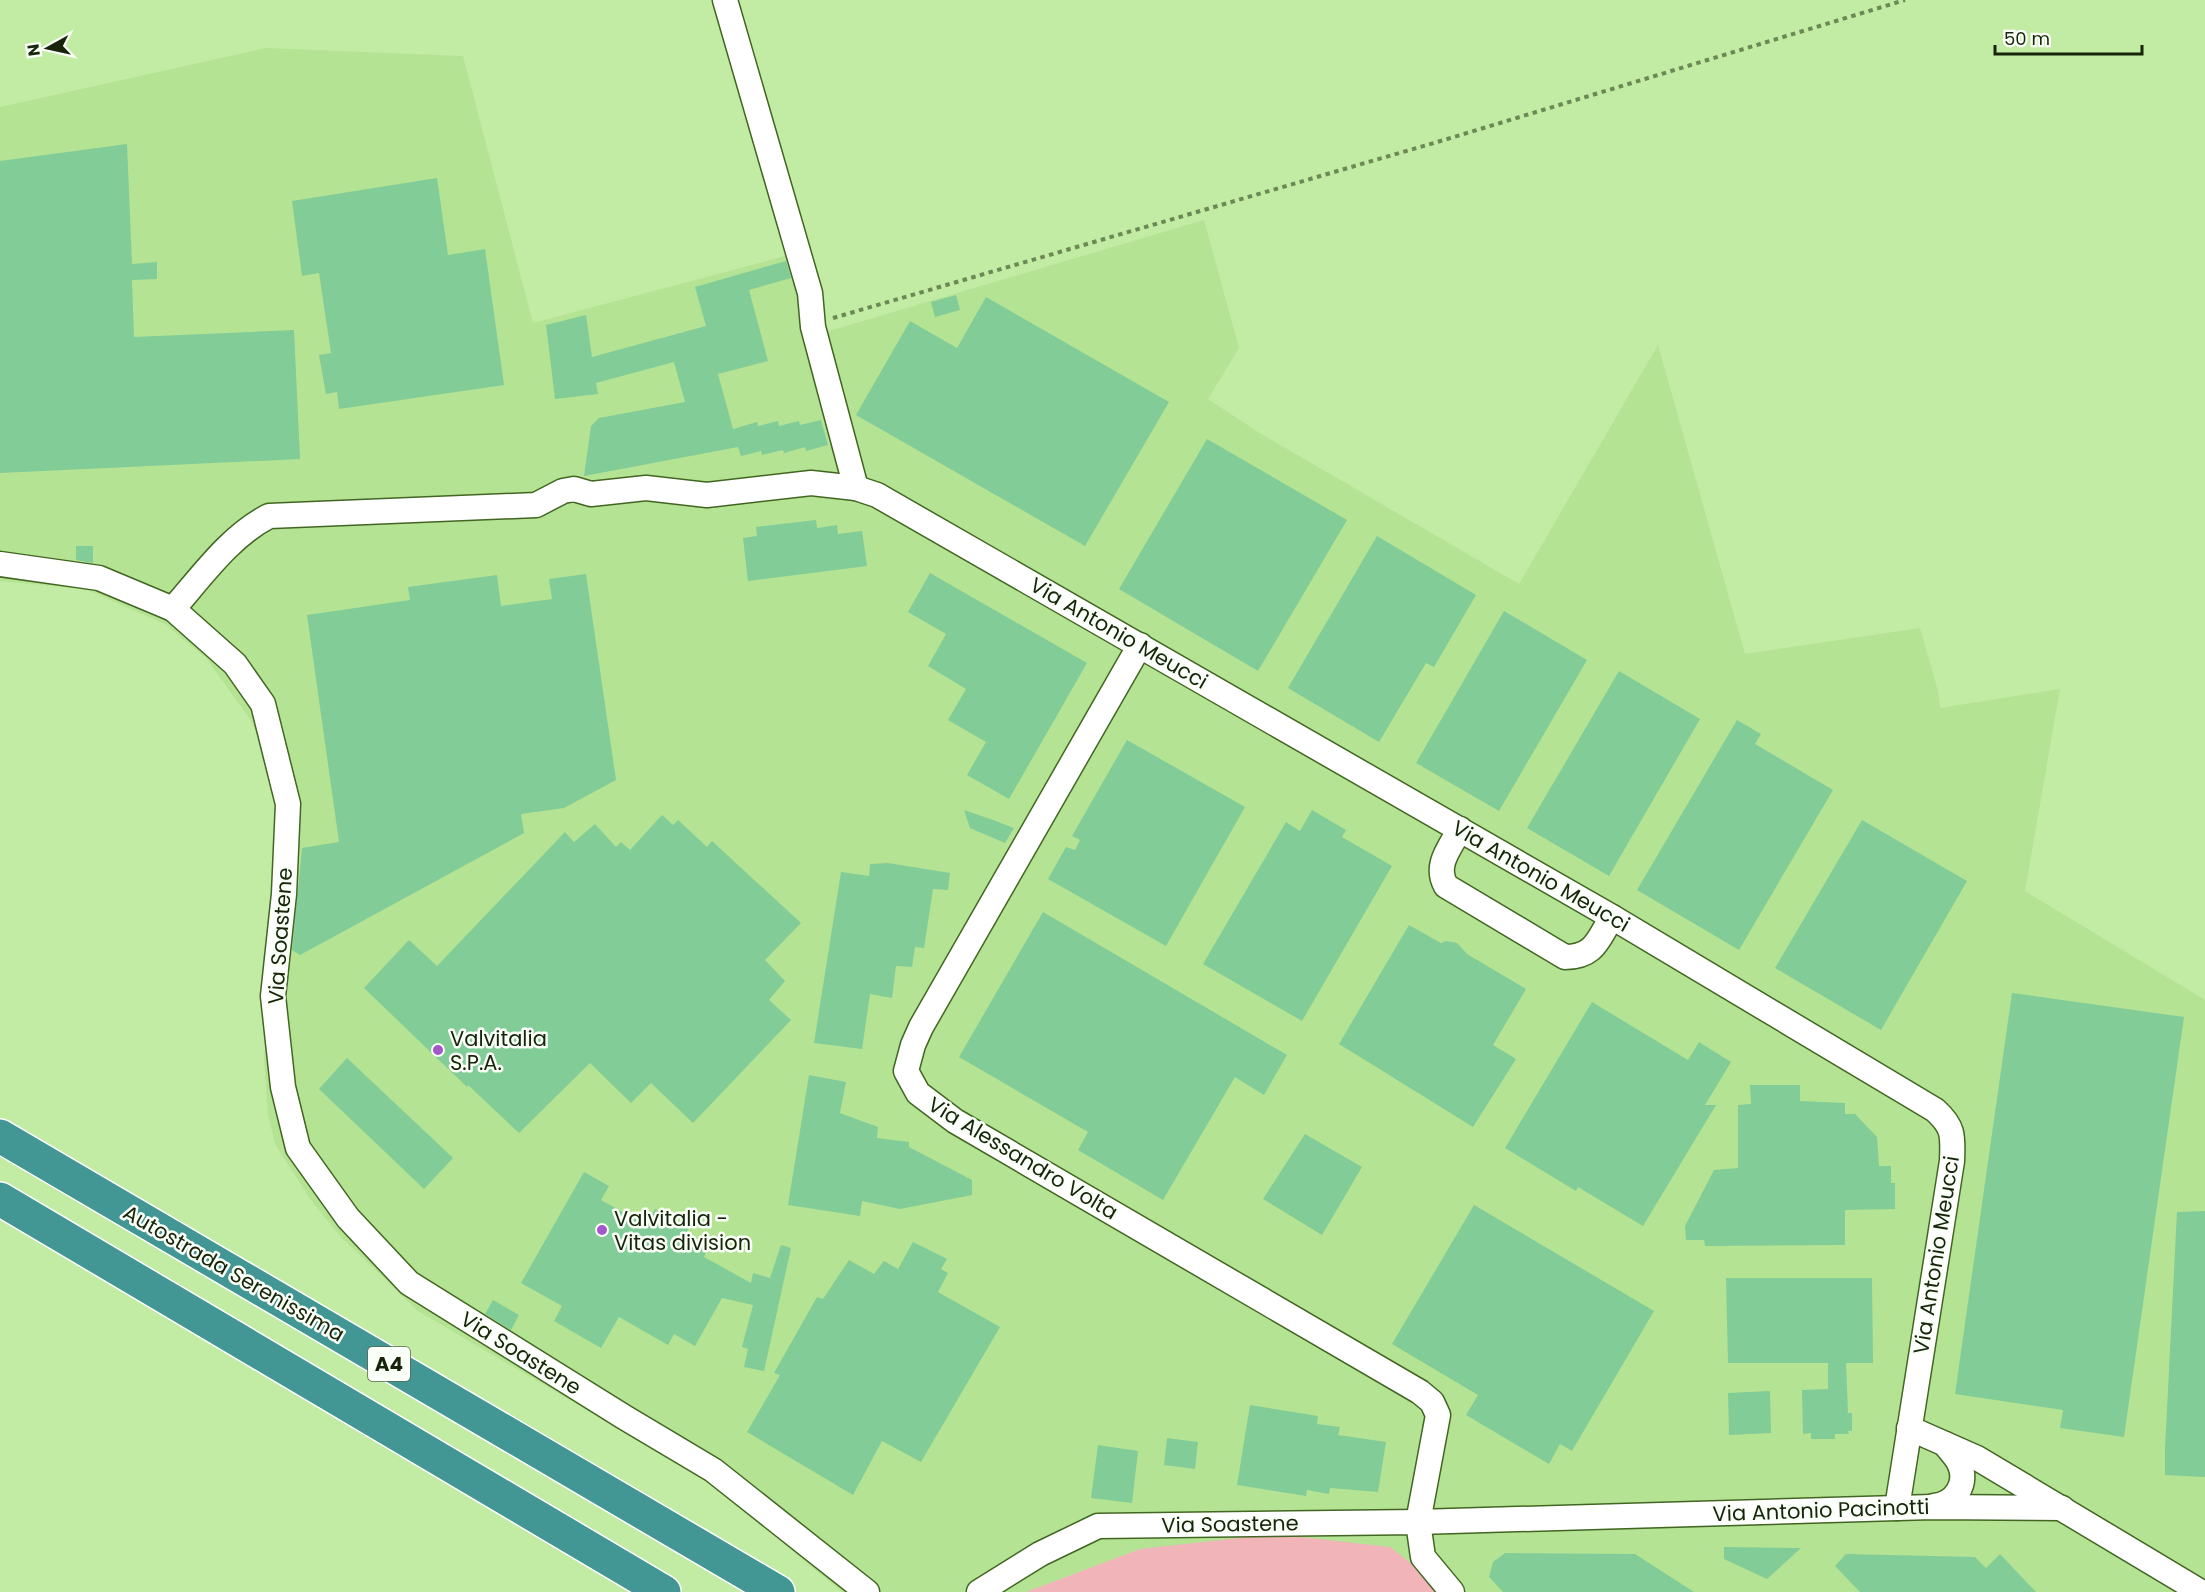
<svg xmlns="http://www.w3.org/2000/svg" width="2205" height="1592" viewBox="0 0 2205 1592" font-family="Poppins,sans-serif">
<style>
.built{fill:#b5e394}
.green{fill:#f0b4b9}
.building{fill:#82cc97}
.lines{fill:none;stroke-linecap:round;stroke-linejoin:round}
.minor-casing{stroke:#426622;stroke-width:27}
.motorway-casing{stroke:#fff;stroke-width:36}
.path{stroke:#6c8856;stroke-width:4;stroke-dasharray:4.5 4.5;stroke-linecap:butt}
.minor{stroke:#fff;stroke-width:24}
.motorway{stroke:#429693;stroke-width:33}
.poi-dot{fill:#a257ca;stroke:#fafff8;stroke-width:2}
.labels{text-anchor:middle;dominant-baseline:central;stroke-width:5;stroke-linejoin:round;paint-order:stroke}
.shield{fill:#fafff8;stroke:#5a6651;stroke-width:1.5}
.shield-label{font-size:20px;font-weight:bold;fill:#162509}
.street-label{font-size:21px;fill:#162509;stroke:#fafff8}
.poi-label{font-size:21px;fill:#162509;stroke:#fafff8;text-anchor:start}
</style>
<rect width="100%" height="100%" fill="#c2eba3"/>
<path class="built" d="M266 48 463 56 533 323 789 255 819 334 1204 220 1239 348 1208 399 1258 432 1519 584 1658 345 1745 654 1920 628 1938 691 1940 708 2060 689 2025 891 2205 1000V1592H1447L1140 1549 1026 1592H842L708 1481 418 1311 340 1236 310 1199 275 1144 268 1114 264 1057 270 1007 284 823 269 764 250 719 206 658 165 624 85 589 0 581V107Z"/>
<path class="green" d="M1274 1534 1390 1547 1447 1592H1026L1140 1549Z"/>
<g class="building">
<path d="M127 144 132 264 157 262V279L132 280 134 337 294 330 300 459 0 473V161Z"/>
<path d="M437 178 448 255 485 249 504 385 339 409 337 392 326 394 319 355 331 353 319 273 302 276 292 201Z"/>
<path d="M786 261 791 278 749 290 768 361 718 374 733 429 757 422 758 426 778 421 779 426 799 421 800 425 821 420 828 445 806 451 805 447 784 453 783 450 762 455 761 451 741 456 738 447 584 476 591 426 599 418 685 402 674 362 596 383 598 394 555 399 546 325 586 315 592 357 706 326 695 287Z"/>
<path d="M956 295 960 310 935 317 931 302Z"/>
<path d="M986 297 1169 402 1085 546 856 415 910 321 957 348Z"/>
<path d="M1207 439 1347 520 1258 671 1119 589Z"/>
<path d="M816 520 817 528 837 525 838 534 862 531 867 566 748 581 743 538 757 536 756 527Z"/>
<path d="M1377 536 1476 595 1434 667 1426 663 1379 742 1288 688Z"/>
<path d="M76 546H93V563L76 560Z"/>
<path d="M930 573 1087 663 1009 799 967 775 986 742 948 720 966 689 928 666 946 634 908 612Z"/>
<path d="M586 574 616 780 564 808 521 814 524 833 300 955 292 950 302 848 339 842 307 615 410 600 408 587 497 575 501 606 552 599 549 579Z"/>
<path d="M1504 611 1587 660 1499 811 1416 763Z"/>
<path d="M1619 671 1700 719 1609 876 1527 828Z"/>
<path d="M1737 720 1761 734 1755 744 1833 790 1739 950 1637 890Z"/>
<path d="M1127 740 1245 807 1166 946 1048 879 1066 847 1075 850 1080 840 1072 836Z"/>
<path d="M964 810 993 820 1014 828 1005 843 970 828Z"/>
<path d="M1312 810 1346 830 1342 837 1392 866 1302 1021 1203 964 1286 822 1300 831Z"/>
<path d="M662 815 673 825 678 820 707 847 712 841 801 923 765 960 785 981 769 1000 791 1020 693 1123 651 1083 631 1103 590 1063 519 1133 468 1085 467 1087 364 988 409 940 437 966 565 832 574 842 595 824 616 847 621 842 630 850Z"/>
<path d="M1862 820 1967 881 1881 1030 1775 968Z"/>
<path d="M888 863 950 873 948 890 933 889 924 948 915 947 912 967 896 966 892 998 870 994 862 1049 814 1043 841 872 869 876 870 864Z"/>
<path d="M1043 912 1287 1055 1264 1095 1235 1077 1163 1200 1078 1150 1088 1132 959 1057Z"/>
<path d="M1409 925 1441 943 1446 941 1457 943 1467 954 1526 989 1493 1045 1516 1059 1473 1127 1339 1044Z"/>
<path d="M2012 993 2184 1017 2124 1437 2060 1428 2063 1410 1955 1394Z"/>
<path d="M1592 1002 1688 1060 1699 1042 1731 1062 1705 1105H1716L1643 1226 1578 1187 1576 1191 1505 1148Z"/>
<path d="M347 1058 453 1158 424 1189 319 1089Z"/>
<path d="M809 1075 846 1082 840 1113 878 1127 877 1138 909 1142V1147L972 1180V1195L900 1209 862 1201 860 1216 788 1205Z"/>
<path d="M1750 1085H1800V1101L1845 1103V1114H1855L1877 1137 1879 1166H1891V1183H1895V1209L1845 1210V1245L1705 1246 1704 1240H1686L1685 1226 1714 1170 1738 1168V1105L1751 1104Z"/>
<path d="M1305 1134 1362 1167 1322 1235 1263 1199Z"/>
<path d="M584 1172 609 1186 601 1200 646 1225 655 1209 689 1228 685 1234 709 1247 704 1257 751 1283 753 1273 770 1278 781 1245 791 1248 764 1371 744 1367 748 1349 742 1347 753 1305 722 1298 695 1346 674 1334 668 1345 619 1317 601 1348 554 1321 562 1306 521 1283Z"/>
<path d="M1474 1205 1654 1311 1572 1451 1560 1444 1549 1464 1466 1415 1478 1395 1392 1344Z"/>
<path d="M2205 1211V1477L2165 1475V1449L2177 1212Z"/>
<path d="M913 1242 947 1259 941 1269 948 1273 938 1292 1000 1327 921 1462 882 1441 853 1495 747 1432 780 1375 774 1373 817 1297 823 1299 849 1260 874 1274 884 1261 898 1269Z"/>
<path d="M1726 1278H1872L1873 1363H1846L1848 1413H1852V1431H1848L1849 1434H1835V1439H1811V1433L1803 1434 1802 1390 1828 1389V1363H1728Z"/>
<path d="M493 1300 519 1315 511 1330 485 1314Z"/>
<path d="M1770 1391 1771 1433 1729 1435 1728 1393Z"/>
<path d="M1250 1405 1318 1416 1317 1424 1340 1427 1338 1435 1386 1442 1378 1492 1330 1488 1329 1494 1307 1490 1306 1496 1237 1485Z"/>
<path d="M1167 1438 1198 1442 1195 1469 1164 1465Z"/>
<path d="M1098 1445 1138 1451 1132 1503 1091 1498Z"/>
<path d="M1724 1547 1801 1548 1767 1579 1724 1559Z"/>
<path d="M1505 1553 1635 1554 1694 1592H1503L1489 1577 1493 1562Z"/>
<path d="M1846 1554 1975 1557 1986 1568 2000 1554 2036 1592H1860L1835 1566Z"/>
</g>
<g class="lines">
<defs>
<g id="minor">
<path d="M725 0 810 293 813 327 856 488"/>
<path d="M0 564 99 578 173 609 235 664 263 704 288 804 284 894 273 996 283 1087 298 1148 348 1218 409 1283 624 1417 713 1470 867 1592"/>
<path d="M173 609C202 576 230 536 269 516L536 505 563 491 574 489 591 494 646 488 707 495 811 483 856 488 877 495 1612 917 1935 1110C1954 1127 1953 1136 1952 1161L1897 1508"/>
<path d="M1140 645 921 1027 913 1045 906 1071 918 1093 955 1121 1420 1392 1432 1402 1438 1415 1418 1522 1932 1507 2062 1508"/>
<path d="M1460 829C1450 848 1434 865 1446 886L1565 957C1595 957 1598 939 1612 917"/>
<path d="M1909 1428 1977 1458 2201 1592"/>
<path d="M1934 1506C1955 1504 1969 1483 1959 1463 1956 1456 1949 1450 1945 1444"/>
<path d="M979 1592 1040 1554 1098 1526 1418 1522 1423 1557 1452 1592"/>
</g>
<g id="motorway">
<path d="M0 1136 778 1592"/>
<path d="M0 1199 664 1592"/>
</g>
</defs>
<use href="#minor" class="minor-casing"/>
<use href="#motorway" class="motorway-casing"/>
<path class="path" d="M833 318 1444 140 1905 0"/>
<use href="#minor" class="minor"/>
<use href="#motorway" class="motorway"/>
</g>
<g class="poi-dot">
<circle cx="438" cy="1050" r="6"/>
<circle cx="602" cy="1230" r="6"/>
</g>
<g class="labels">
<rect class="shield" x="368" y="1347" width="42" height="34" rx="4.5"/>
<g class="shield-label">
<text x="389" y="1364">A4</text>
</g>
<g class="street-label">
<text transform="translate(1119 633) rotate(30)">Via Antonio Meucci</text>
<text transform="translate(1541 876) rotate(30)">Via Antonio Meucci</text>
<text transform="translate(280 936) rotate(-86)">Via Soastene</text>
<text transform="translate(1023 1158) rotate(31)">Via Alessandro Volta</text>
<text transform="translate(1936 1255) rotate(-81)">Via Antonio Meucci</text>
<text transform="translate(234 1273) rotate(30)">Autostrada Serenissima</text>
<text transform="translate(521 1353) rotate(32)">Via Soastene</text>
<text transform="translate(1821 1510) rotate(-2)">Via Antonio Pacinotti</text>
<text transform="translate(1230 1524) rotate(-1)">Via Soastene</text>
</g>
<g class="poi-label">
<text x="450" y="1038">Valvitalia<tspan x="450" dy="24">S.P.A.</tspan></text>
<text x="614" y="1218">Valvitalia -<tspan x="614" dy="24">Vitas division</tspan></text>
</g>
</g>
<g transform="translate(48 48) rotate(262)" stroke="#fafff8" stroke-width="4.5" paint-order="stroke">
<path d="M0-4.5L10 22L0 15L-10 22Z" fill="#162509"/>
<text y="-9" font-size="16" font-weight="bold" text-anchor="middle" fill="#162509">N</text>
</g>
<path d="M1995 45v9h147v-9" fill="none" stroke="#162509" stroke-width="3"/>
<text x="2004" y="45" font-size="18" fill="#162509" stroke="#fafff8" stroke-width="4.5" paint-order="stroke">50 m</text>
</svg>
